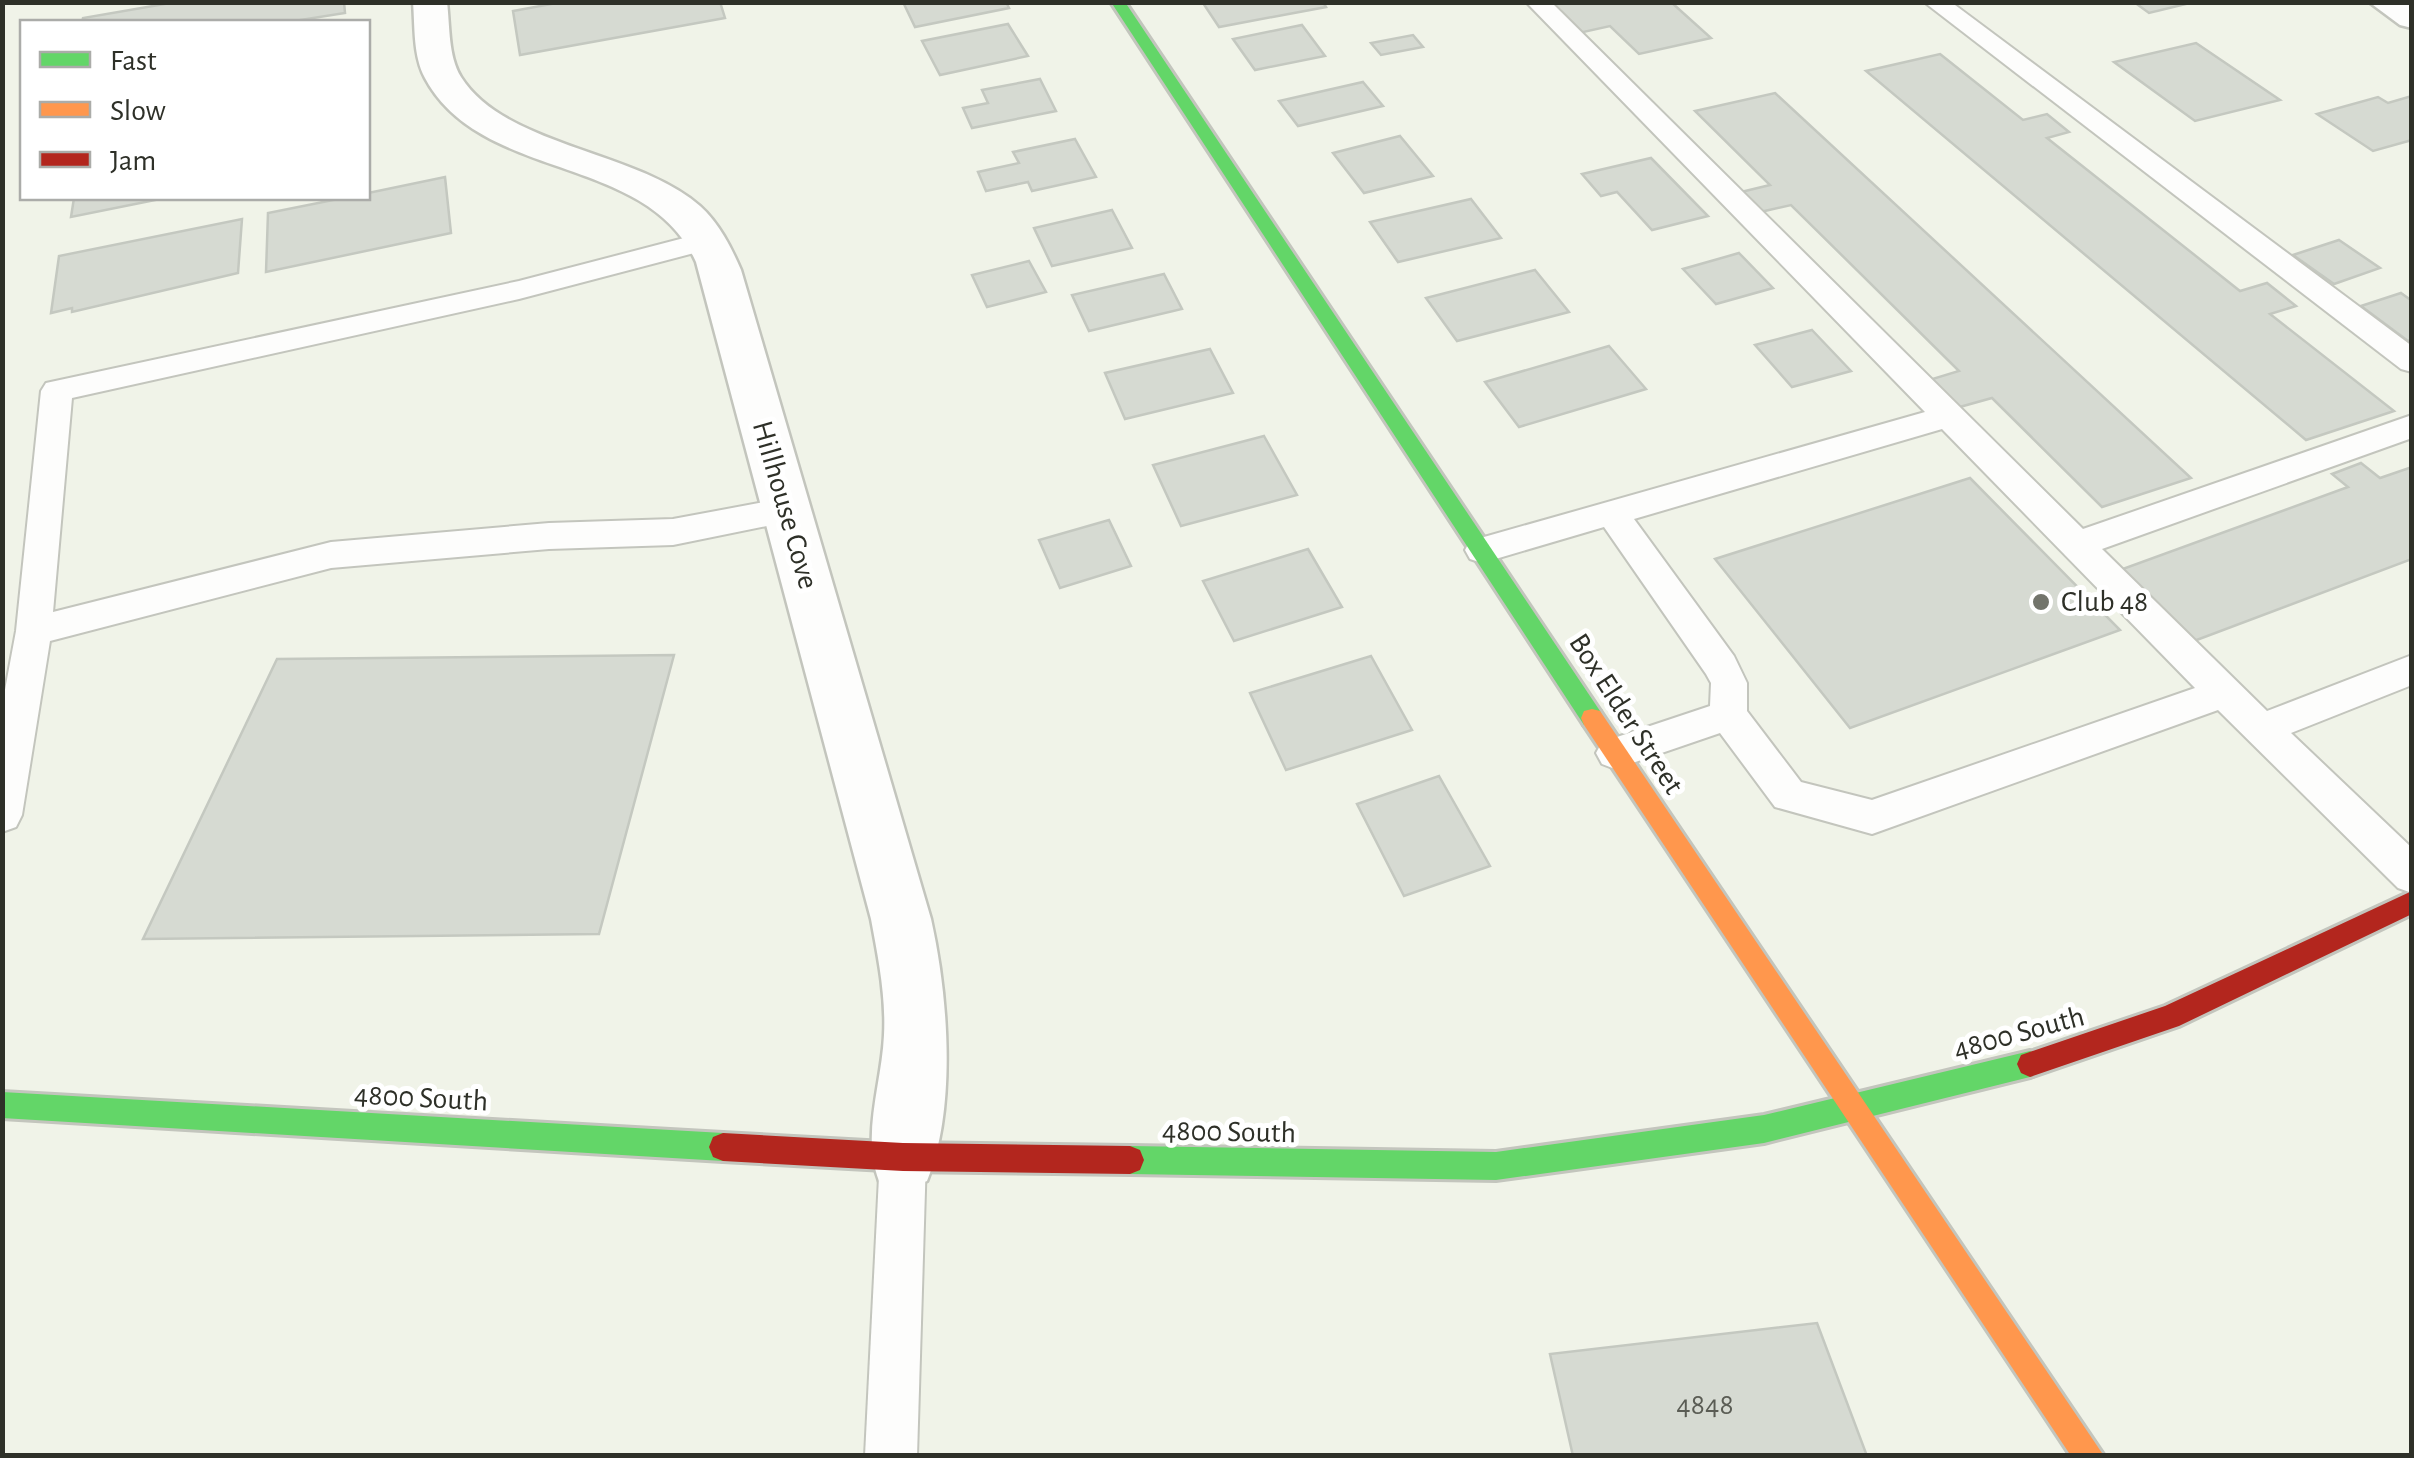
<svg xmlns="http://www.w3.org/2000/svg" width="2414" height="1458" viewBox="0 0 2414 1458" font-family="'Alegreya Sans',sans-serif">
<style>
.building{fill:#d6dad2;stroke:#c4c8c0;stroke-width:2.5}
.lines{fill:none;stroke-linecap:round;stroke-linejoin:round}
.lane-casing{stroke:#c3c5bd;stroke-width:4}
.street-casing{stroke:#c3c5bd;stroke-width:5}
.fast-casing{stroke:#c3c5bd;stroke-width:6}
.slow-casing{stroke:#c3c5bd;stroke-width:6}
.jam-casing{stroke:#c3c5bd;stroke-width:6}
.lane{fill:#fdfdfc;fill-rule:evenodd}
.street{fill:#fdfdfc;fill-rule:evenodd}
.fast{fill:#63d668;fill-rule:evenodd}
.slow{fill:#ff974d;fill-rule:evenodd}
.jam{fill:#b3261e;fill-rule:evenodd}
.poi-dot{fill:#72746b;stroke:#fff;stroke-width:4}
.labels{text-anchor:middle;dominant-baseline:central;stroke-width:10;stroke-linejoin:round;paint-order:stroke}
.street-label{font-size:30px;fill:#2e3028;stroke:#fff}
.poi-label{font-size:30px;fill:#2e3028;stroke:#fff;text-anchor:start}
.near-number-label{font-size:30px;fill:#5a5c54}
</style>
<rect width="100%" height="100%" fill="#f0f3e8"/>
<g class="building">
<path d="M176 2H344L345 13 288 22H82L83 18Z"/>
<path d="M562 2H720L725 18 520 55 513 11Z"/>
<path d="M903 2H1006L1009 8 915 27Z"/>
<path d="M1323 2 1326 7 1219 27 1203 3Z"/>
<path d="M1548 2H1671L1711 38 1639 54 1610 26 1579 33Z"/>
<path d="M2134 2H2194L2149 13Z"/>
<path d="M1008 24 1028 56 940 75 922 41Z"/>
<path d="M1302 25 1325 56 1255 70 1233 39Z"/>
<path d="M1413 35 1423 47 1381 55 1371 43Z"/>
<path d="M2196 43 2280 100 2195 121 2114 62Z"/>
<path d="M1940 54 2023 120 2047 114 2069 132 2047 138 2240 291 2267 283 2296 306 2270 314 2394 411 2306 440 1866 71Z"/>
<path d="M1040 79 1056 111 972 128 963 108 988 103 982 90Z"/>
<path d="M1363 82 1383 106 1298 126 1279 101Z"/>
<path d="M1775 93 2191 478 2102 507 1992 398 1956 408 1929 380 1959 371 1791 205 1760 212 1741 192 1770 185 1695 111Z"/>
<path d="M2412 96V140L2373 151 2317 114 2378 97 2388 103Z"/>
<path d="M1400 136 1433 176 1364 193 1333 153Z"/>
<path d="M1075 139 1096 177 1032 191 1028 182 986 191 978 172 1019 163 1013 152Z"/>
<path d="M1651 158 1708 216 1652 230 1617 192 1601 196 1582 174Z"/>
<path d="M445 177 451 233 266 272 268 213 343 198H368V193Z"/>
<path d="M74 198H165L71 217Z"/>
<path d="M1471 199 1501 238 1398 262 1370 222Z"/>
<path d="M1112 210 1132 248 1052 266 1034 228Z"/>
<path d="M242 219 238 273 72 312V308L51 313 59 256Z"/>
<path d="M2339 240 2380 268 2334 284 2293 255Z"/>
<path d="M1739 253 1773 288 1716 304 1683 269Z"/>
<path d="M1029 261 1046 292 987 307 972 275Z"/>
<path d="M1535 270 1569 312 1457 341 1426 298Z"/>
<path d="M1164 274 1182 309 1089 331 1072 295Z"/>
<path d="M2401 293 2412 301V339L2408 341 2361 306Z"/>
<path d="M1812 330 1851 371 1792 387 1755 345Z"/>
<path d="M1609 346 1646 389 1519 427 1485 382Z"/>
<path d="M1210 349 1233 393 1125 419 1105 373Z"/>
<path d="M1264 436 1297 495 1181 526 1153 465Z"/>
<path d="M2361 463 2380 478 2412 467V559L2194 641 2120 570 2348 487 2332 474Z"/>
<path d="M1970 478 2120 630 1850 728 1715 559Z"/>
<path d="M1109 520 1131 566 1060 588 1039 540Z"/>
<path d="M1308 549 1342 607 1234 641 1203 581Z"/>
<path d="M674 655 599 934 143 939 277 659Z"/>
<path d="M1371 656 1412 730 1286 770 1250 693Z"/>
<path d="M1439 776 1490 866 1404 896 1357 804Z"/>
<path d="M1817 1323 1867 1456H1573L1550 1354Z"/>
</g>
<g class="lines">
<defs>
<g id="lane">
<path d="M1526 2H1551L2083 529 2412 415V438L2102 549 2267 711 2412 655V685L2291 733 2412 848V893L2398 888 2218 710 1872 834 1775 807 1720 733 1615 769 1602 764 1596 753 1602 742 1710 706 1711 683 1706 674 1604 527 1482 563 1470 559 1465 550 1470 541 1925 412ZM1942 429 2195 688 1872 800 1801 782 1747 711V683L1734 656 1634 519Z"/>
<path d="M1924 2H1951L2412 346V372L2401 369Z"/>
<path d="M707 232 717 235 721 241 717 247 519 299 72 398 53 612 331 542 549 523 673 519 786 498 798 501 803 510 798 519 786 522 673 545 549 549 331 568 50 641 22 815 16 827 2 832V706L16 631 41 391 46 383 519 281Z"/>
<path d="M903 1134 919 1141 926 1157 917 1456H865L880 1157 887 1141Z"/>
</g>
<g id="street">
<path d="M413 2H447C450 26 448 56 461 77 505 147 638 151 700 206 719 223 731 247 741 270L931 919C948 995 957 1108 927 1181L903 1190 879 1181C861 1135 882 1083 884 1035 886 996 878 957 871 919L696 262C647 152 481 183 425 78 413 56 415 27 413 2Z"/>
<path d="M2369 2 2412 3V28L2400 25Z"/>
</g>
<g id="fast">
<path d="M1111 2H1125L1600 711 1603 718 1600 725H1584Z"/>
<path d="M2030 1051 2039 1055 2043 1064 2039 1073 2030 1077 1764 1143 1496 1180 1130 1174 1120 1170 1116 1160 1120 1150 1130 1146 1496 1152 1764 1115Z"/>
<path d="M2 1092 723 1133 733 1137 737 1147 733 1157 723 1161 2 1118Z"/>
</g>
<path id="slow" d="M1592 709 1600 711 2104 1456H2071L1584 725 1581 718 1584 711Z"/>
<g id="jam">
<path d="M2412 891V914L2179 1026 2030 1077 2021 1073 2017 1064 2021 1055 2165 1006Z"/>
<path d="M723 1133 903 1143 1130 1146 1140 1150 1144 1160 1140 1170 1130 1174 903 1171 723 1161 713 1157 709 1147 713 1137Z"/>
</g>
</defs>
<use href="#lane" class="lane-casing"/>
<use href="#street" class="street-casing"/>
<use href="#fast" class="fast-casing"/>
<use href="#slow" class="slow-casing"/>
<use href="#jam" class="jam-casing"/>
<use href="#lane" class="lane"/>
<use href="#street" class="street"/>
<use href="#fast" class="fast"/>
<use href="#slow" class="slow"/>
<use href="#jam" class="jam"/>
</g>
<circle class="poi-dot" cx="2041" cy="602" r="10"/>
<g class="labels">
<g class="street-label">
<text transform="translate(785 505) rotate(74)">Hillhouse Cove</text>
<text transform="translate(1626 714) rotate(57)">Box Elder Street</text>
<text transform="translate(2019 1033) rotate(-15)">4800 South</text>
<text transform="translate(421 1098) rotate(3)">4800 South</text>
<text transform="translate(1229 1132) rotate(1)">4800 South</text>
</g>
<g class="poi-label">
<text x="2061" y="602">Club 48</text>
</g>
<g class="near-number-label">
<text x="1705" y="1405">4848</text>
</g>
</g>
<rect width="2414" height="1458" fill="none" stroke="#2e3028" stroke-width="10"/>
<rect x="20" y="20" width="350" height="180" fill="#ffffff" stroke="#abaca9" stroke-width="2.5"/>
<rect x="40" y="52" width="50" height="15" fill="#63d668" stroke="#abaca9" stroke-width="2.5"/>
<text x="110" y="70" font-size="30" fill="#2e3028">Fast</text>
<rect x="40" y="102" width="50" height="15" fill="#ff974d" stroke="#abaca9" stroke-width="2.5"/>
<text x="110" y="120" font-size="30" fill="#2e3028">Slow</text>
<rect x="40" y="152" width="50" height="15" fill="#b3261e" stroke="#abaca9" stroke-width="2.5"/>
<text x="110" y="170" font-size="30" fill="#2e3028">Jam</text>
</svg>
